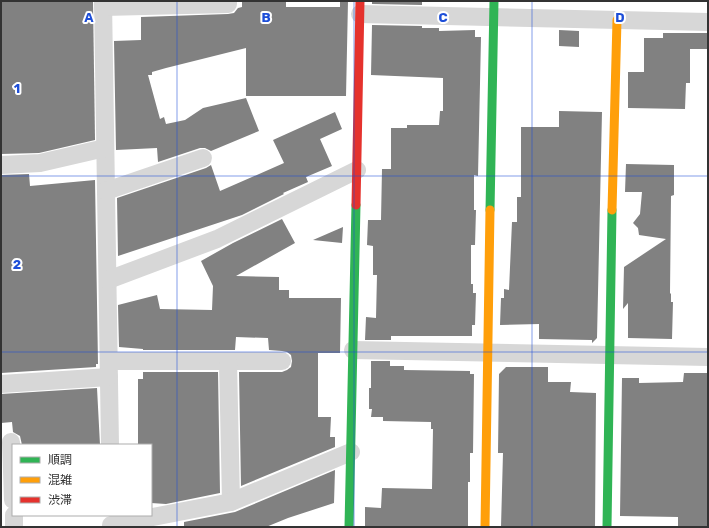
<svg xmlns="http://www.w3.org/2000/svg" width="709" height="528" viewBox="0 0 709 528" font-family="Rubik,'Noto Sans JP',sans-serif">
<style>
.building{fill:#818181}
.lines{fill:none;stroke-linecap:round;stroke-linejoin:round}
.street{stroke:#d7d7d7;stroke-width:18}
.fast{stroke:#30b455;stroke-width:9}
.slow{stroke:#ff9f0a;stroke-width:9}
.jam{stroke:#e5322d;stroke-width:9}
.grid{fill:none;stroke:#1d4ed8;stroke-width:1;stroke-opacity:0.55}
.grid-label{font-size:13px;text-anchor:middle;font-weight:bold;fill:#1d4ed8;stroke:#fff;stroke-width:4;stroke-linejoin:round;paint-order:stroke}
</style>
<rect width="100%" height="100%" fill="#fff"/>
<g class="building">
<path d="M1 1H93L95 140 39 153 1 154Z"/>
<path d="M242 1H286V7H340V1H348L346 96H246V48L166 68 152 72V75H148L160 119 164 117 166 124 185 120 203 108 246 98 259 131 211 151 205 148H200L158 162 157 148 116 150 114 41 141 40V17L228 14 234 13 238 8 242 7Z"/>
<path d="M372 1H422V5L372 4Z"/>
<path d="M372 25 422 26V28H439V31L475 30V37H481L478 176 474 175V210H476L475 245H471V284H473V293H476L475 325H472V336H391V340H365L366 317 376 318 377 275H373V246L367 245 368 220H381L382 169H391V128H407V125H439L440 111H443V78L371 75Z"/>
<path d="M559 30 579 31V47L559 46Z"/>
<path d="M663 33H708V49H690V83H686L685 109 628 108V72H644V38H663Z"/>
<path d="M559 111 602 112 597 338 592 343V340L539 339V324L500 325 501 298H504V289L509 290 512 222H517V197H521V127H559Z"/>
<path d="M335 112 342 129 320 139 332 166 306 177 308 182 283 193 284 194 242 215 118 256 117 198 206 168 211 165 220 191 284 163 273 140Z"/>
<path d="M626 164 674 165V195L671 196 670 293 671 294V302H673L672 339 628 338V303L623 309 624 267 666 239 639 235 638 228 633 223 640 214 642 192H625Z"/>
<path d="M29 174 30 186 95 180 98 364H96V367L1 373V175Z"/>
<path d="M282 219 295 243 236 276 279 277V290H289V298H341L340 353H318V417H331L330 437H335V447L241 486 239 372H282L287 370 291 367 292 361 291 355 287 352 282 351 269 350 268 338 236 337 235 350H143V349L119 347 118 305 157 295 160 309 212 310 213 286 201 261 233 243Z"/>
<path d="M343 227 342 243 313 240Z"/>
<path d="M371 361H390V366H404V370L470 371V374H474L473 453H470V482H468V527H365V507L381 508 382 488 432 489 433 429H431V422L383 421V417H371L372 409H369V388H371Z"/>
<path d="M506 367H548V382H571L570 392 596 393 595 527H501L503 453H498L499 374Z"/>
<path d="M143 372H218L220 493 166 504 151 503V445H138V379H143Z"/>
<path d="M684 373H708V527L678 526V517L620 516 622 378H639V383L683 382Z"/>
<path d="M97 388 100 445H22L20 436 13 432 12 422 1 423V394Z"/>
<path d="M335 470 334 503 288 518 266 527H184V522L235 512Z"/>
</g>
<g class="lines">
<g class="street">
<path d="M103 1 110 445"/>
<path d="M103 7 228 4V1"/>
<path d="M360 14 708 22"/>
<path d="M1 165 40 163 105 148"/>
<path d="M106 191 203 158"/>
<path d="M108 280 217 239 357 170"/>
<path d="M353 350 708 357"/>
<path d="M109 361H282"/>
<path d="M228 361 231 502"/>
<path d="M1 384 109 377"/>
<path d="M11 442 13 500"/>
<path d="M14 515V527"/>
<path d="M111 525 231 502 351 452"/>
</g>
<g class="fast">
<path d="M490 210 494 1"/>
<path d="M349 527 356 205"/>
<path d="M607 527 612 210"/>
</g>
<g class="slow">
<path d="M612 210 617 20"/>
<path d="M485 527 490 210"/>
</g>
<path class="jam" d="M356 205 360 1"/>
</g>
<path class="grid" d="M177 1V527M354 1V527M532 1V527M1 176H708M1 352H708"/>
<g class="grid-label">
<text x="89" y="22">A</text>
<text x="266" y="22">B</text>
<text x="443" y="22">C</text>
<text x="620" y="22">D</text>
<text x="17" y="93">1</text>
<text x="17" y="269">2</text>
</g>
<rect width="709" height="528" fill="none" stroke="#333333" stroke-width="4"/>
<rect x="12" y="444" width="140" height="72" fill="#ffffff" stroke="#adadad"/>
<rect x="20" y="457" width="20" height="6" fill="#30b455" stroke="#adadad"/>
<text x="48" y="464" font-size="12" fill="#333333">順調</text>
<rect x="20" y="477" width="20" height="6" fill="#ff9f0a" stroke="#adadad"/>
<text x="48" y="484" font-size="12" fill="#333333">混雑</text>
<rect x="20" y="497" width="20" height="6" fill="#e5322d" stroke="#adadad"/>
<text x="48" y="504" font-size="12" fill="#333333">渋滞</text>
</svg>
